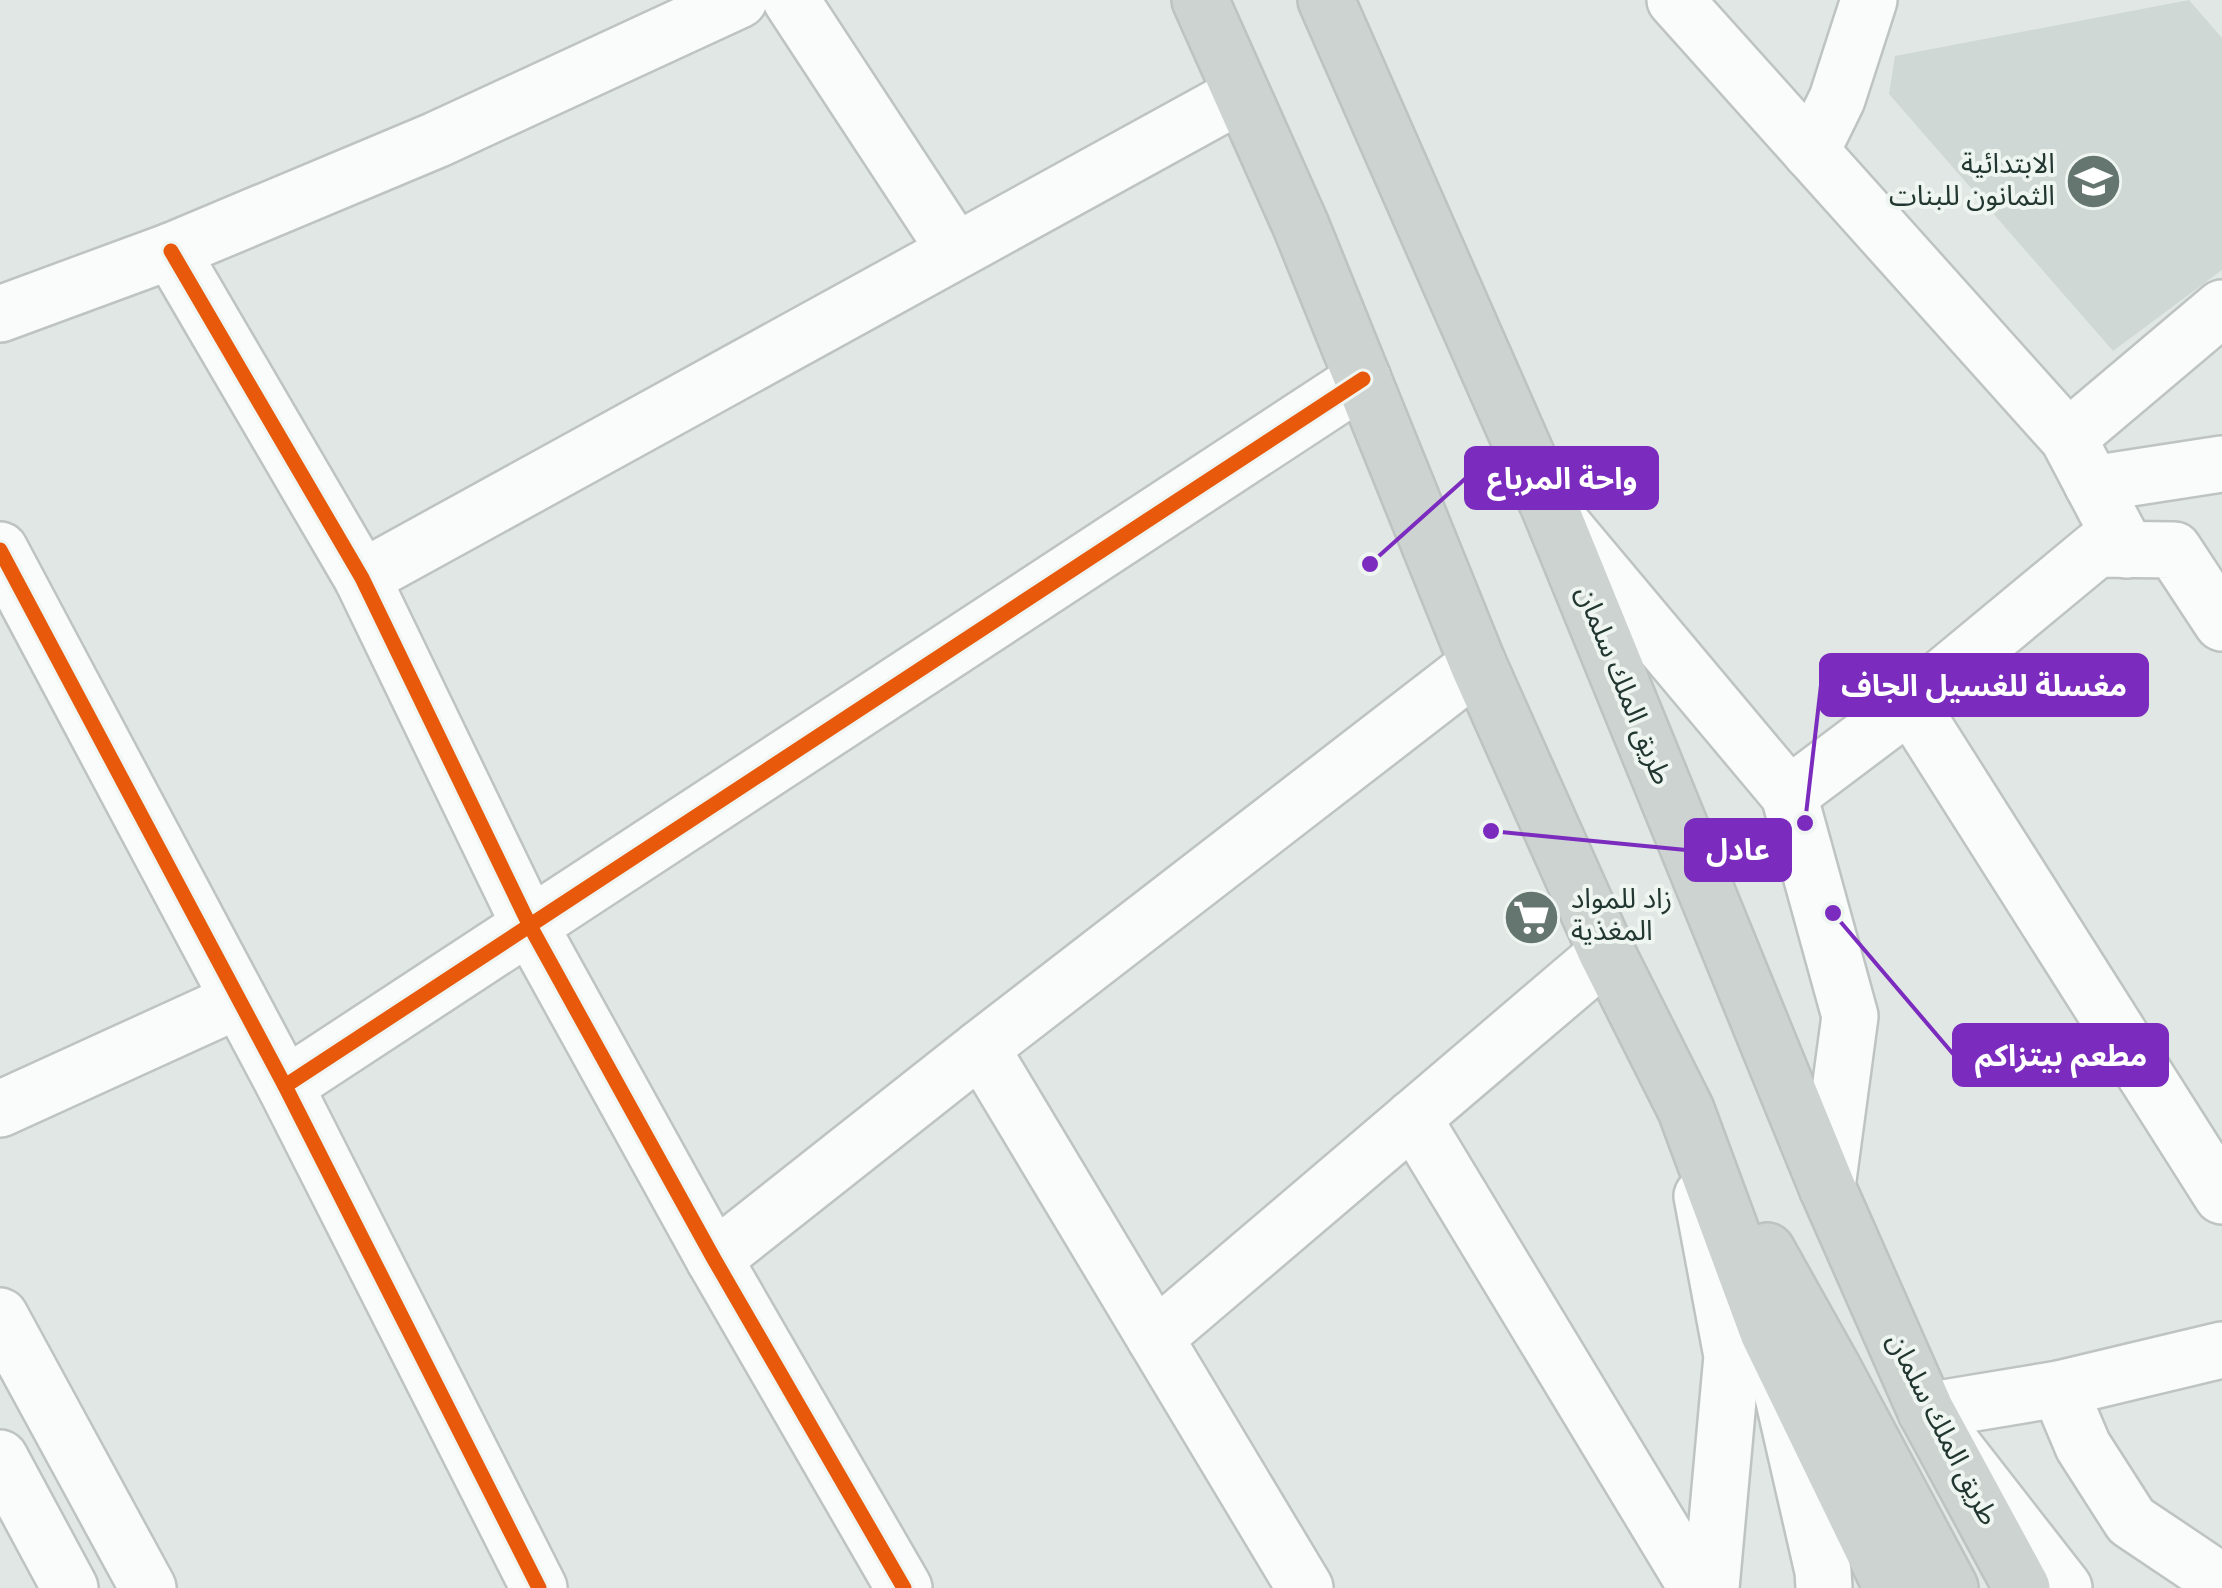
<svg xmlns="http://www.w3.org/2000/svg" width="2222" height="1588" viewBox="0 0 2222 1588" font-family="Overpass,'Noto Sans Arabic',sans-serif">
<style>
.built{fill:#cfd8d4}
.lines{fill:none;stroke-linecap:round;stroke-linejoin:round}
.minor-casing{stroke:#bec4c1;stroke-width:60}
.major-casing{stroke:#bcc3c1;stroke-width:60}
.minor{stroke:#fafbfb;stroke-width:55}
.major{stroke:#cdd3d1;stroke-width:55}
.cycleway-casing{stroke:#eff6f2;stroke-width:21}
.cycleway{stroke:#e8590c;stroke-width:15}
.labels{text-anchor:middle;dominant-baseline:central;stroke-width:8;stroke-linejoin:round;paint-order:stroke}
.poi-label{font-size:28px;fill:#223731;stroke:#eff6f2;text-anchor:end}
.street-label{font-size:28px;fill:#223731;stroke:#eff6f2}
.leader{fill:none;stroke:#7b2cbf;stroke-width:4}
.callout-dot{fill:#7b2cbf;stroke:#eff6f2;stroke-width:4}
.callout{fill:#7b2cbf;stroke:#7b2cbf;stroke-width:4}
.callout-label{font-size:30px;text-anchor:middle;font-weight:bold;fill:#fff}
</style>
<rect width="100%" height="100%" fill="#e1e7e4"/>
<path class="built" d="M2189 0 2222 38V270L2113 351 1889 94 1895 56Z"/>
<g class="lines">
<defs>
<g id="minor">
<path d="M791 0 955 250"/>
<path d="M1675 0 2068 438 2127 550"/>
<path d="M1811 152 1837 99 1869 0"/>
<path d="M171 251 362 578 530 926 714 1259 904 1588"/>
<path d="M0 314 171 251 436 140 739 0"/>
<path d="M2068 438 2222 308"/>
<path d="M2092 484 2222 464"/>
<path d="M1561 523 1789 795 1850 1016 1827 1187"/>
<path d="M0 550 285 1086 539 1588"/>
<path d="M362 578 1240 95"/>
<path d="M1910 704 2222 1196"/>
<path d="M1789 795 1910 704 2097 549 2174 550 2222 623"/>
<path d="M981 1048 1305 1588"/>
<path d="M285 1086 1363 379"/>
<path d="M0 1109 239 1000"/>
<path d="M1413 1118 1697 1588"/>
<path d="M1702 1196 1732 1356 1711 1588"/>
<path d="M714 1259 981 1048 1478 664"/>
<path d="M0 1316 148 1588"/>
<path d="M1155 1338 1607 953"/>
<path d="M1779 1379 1823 1571 1824 1588"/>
<path d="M2059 1389 2083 1446 2131 1521 2222 1582"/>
<path d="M0 1458 70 1588"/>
<path d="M2064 1588 1926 1411 2059 1389 2222 1350"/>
</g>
<g id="major">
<path d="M1200 0 1301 226 1478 664 1607 953 1686 1110 1768 1332 1892 1588"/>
<path d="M1326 0 1551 511 1827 1187 1926 1411 2022 1588"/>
<path d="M1767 1251 1833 1369 1950 1588"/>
</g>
</defs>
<use href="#minor" class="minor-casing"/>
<use href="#major" class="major-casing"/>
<use href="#minor" class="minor"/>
<use href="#major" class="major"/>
<defs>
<g id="cycleway">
<path d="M171 251 362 578 530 926 714 1259 904 1588"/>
<path d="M0 550 285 1086 539 1588"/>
<path d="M285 1086 1363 379"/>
</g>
</defs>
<use href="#cycleway" class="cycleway-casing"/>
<use href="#cycleway" class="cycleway"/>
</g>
<defs>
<symbol id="school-disc" viewBox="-11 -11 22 22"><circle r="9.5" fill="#657570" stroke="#eff6f2"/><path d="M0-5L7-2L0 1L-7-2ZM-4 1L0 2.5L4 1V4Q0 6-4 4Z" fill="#fff"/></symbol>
<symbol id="supermarket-disc" viewBox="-11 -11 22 22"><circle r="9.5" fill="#657570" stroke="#eff6f2"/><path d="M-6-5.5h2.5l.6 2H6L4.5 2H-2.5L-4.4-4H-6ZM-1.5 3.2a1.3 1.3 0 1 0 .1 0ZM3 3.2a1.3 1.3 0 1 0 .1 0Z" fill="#fff"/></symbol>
</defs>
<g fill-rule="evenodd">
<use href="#school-disc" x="2062" y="150" width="63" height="63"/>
<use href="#supermarket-disc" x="1500" y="886" width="63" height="63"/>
</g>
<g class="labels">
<g class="poi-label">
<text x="2055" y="166">الابتدائية<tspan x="2055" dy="32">الثمانون للبنات</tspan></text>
<text x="1571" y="901" text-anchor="start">زاد للمواد<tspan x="1571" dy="32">المغذية</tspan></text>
</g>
<g class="street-label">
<text transform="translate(1622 686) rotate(68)">طريق الملك سلمان</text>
<text transform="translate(1941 1430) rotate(63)">طريق الملك سلمان</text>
</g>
</g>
<path class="leader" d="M1370 564L1466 478M1805 823L1821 685M1491 831L1686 850M1833 913L1954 1055"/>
<g class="callout-dot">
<circle cx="1370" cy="564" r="10"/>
<circle cx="1805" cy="823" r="10"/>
<circle cx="1491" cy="831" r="10"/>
<circle cx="1833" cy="913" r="10"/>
</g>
<g class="callout">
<rect x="1466" y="448" width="191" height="60" rx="10"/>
<rect x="1821" y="655" width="326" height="60" rx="10"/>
<rect x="1686" y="820" width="104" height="60" rx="10"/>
<rect x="1954" y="1025" width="213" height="60" rx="10"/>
</g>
<g class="callout-label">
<text x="1562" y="489">واحة المرباع</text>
<text x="1984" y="696">مغسلة للغسيل الجاف</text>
<text x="1738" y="860">عادل</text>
<text x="2061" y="1066">مطعم بيتزاكم</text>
</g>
</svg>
